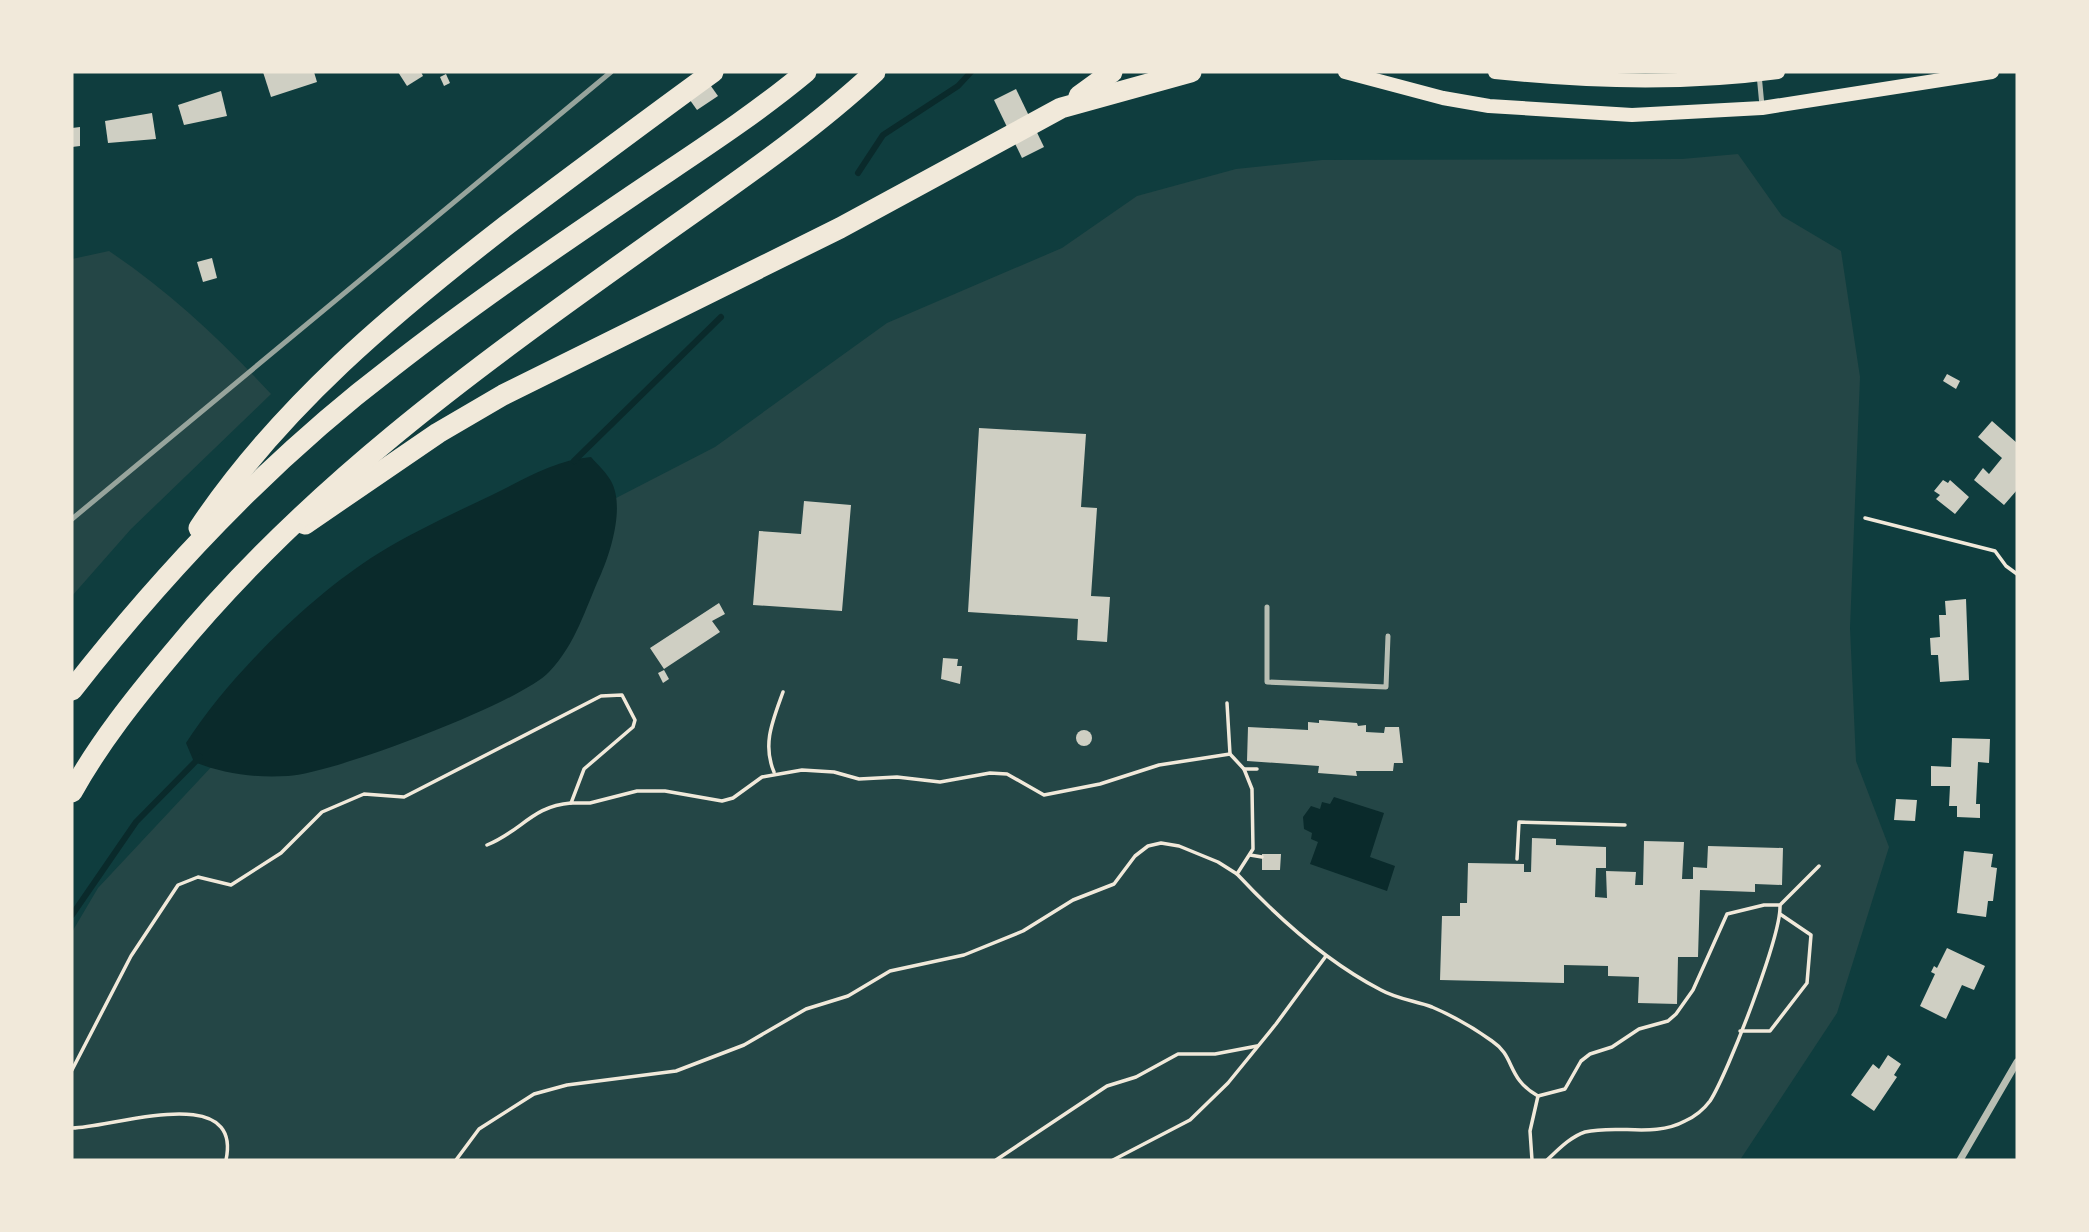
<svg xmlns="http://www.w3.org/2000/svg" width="2089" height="1232" viewBox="0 0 2089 1232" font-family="'Asap Condensed',sans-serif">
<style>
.green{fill:#244646}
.water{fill:#0a2a2b}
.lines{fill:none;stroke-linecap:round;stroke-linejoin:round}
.stream{stroke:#0a2a2b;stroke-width:6}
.building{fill:#cfcfc3}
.path{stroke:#f1e9da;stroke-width:3.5}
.service{stroke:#b8beb3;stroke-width:5}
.minor{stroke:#b8beb3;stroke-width:7}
.secondary{stroke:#f1e9da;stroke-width:14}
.motorway{stroke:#f1e9da;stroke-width:21}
.rail{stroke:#97a49c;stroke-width:5}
</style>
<rect width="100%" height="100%" fill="#0f3d3e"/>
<g class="green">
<path d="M1738 154 1782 216 1841 251 1860 377 1850 628 1856 761 1889 847 1837 1013 1740 1160H72V932L98 888 214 764 496 560 715 447 887 323 1062 248 1137 196 1236 169 1322 160 1682 159Z"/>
<path d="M109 251C170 292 221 340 271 394L131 529 72 596V259Z"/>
</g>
<g class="water">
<path d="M591 457C597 464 606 472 611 481 625 506 611 551 601 574 585 609 576 644 549 672 520 703 332 774 288 776 254 778 225 774 194 762L186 743C229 676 311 595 379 553 415 531 454 513 492 495 525 479 555 460 591 457Z"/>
<path d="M1334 797 1384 813 1370 857 1395 866 1387 891 1310 864 1318 842 1311 839 1312 833 1304 829 1303 817 1311 806 1320 809 1322 802 1330 804Z"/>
</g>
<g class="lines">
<g class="stream">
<path d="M858 173 883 135 958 86 971 72"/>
<path d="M574 461 721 317"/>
<path d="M72 915 136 822 200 757"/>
</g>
</g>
<g class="building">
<path d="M263 72H314L317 82 271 97Z"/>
<path d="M398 72H421L423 76 407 86Z"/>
<path d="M701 72 718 96 697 110 680 86Z"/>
<path d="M446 74 450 83 444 86 440 77Z"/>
<path d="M1016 89 1044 147 1022 158 994 100Z"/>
<path d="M221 91 227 116 184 125 178 105Z"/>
<path d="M152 113 156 139 108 143 105 121Z"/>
<path d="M80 127V146L72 147V128Z"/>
<path d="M212 258 217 278 203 282 197 262Z"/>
<path d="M1947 374 1960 381 1956 389 1943 381Z"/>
<path d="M1992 421 2017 443V490L2004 505 1974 480 1983 468 1989 474 2002 458 1978 437Z"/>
<path d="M979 428 1086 434 1081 507 1097 508 1091 596 1110 597 1107 642 1077 640 1078 619 968 612Z"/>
<path d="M1943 480 1948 483 1950 480 1969 497 1955 514 1936 499 1940 495 1934 491Z"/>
<path d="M804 501 851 505 842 611 753 605 759 531 801 534Z"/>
<path d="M1966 599 1969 680 1940 682 1938 655H1931L1930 638 1940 637 1939 615H1946L1945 601Z"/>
<path d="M719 603 725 614 712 621 720 632 664 669 650 648Z"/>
<path d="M943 658 958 659 957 666H962L960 684 941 679Z"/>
<path d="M664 670 669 679 663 683 658 673Z"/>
<path d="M1319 720 1357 723 1358 726 1366 725V732L1384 733 1385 727H1399L1403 763H1394L1393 771H1356L1357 776 1318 773 1319 766 1247 761 1248 727 1308 730V722L1319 723Z"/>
<circle cx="1084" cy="738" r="8"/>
<path d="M1952 738 1990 739 1989 763 1978 762 1976 804H1980V818L1957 817V806H1949L1950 786H1931V766L1951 767Z"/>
<path d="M1896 799 1917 800 1915 821 1894 820Z"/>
<path d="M1532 838 1556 839V845L1606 847V868H1596L1595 897 1607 898 1606 871 1636 872 1635 885H1643L1644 841 1684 842 1682 879H1693V867L1707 868 1708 846 1783 848 1782 885 1755 884V892L1700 890 1698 957H1678L1677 1004 1638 1003 1639 977 1608 976V966L1564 965V983L1440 980 1442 916H1460V903H1467L1468 863 1524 864V872H1531Z"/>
<path d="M1964 851 1993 854 1991 867 1997 868 1993 901H1988L1986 917 1957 913Z"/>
<path d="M1262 854H1281L1280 870H1262Z"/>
<path d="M1947 948 1985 966 1974 990 1962 985 1946 1019 1920 1006 1935 974 1931 972 1934 966 1937 968Z"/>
<path d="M1888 1055 1901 1064 1894 1075 1897 1077 1874 1111 1851 1095 1873 1064 1879 1069Z"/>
</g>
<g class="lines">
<g class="path">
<path d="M1865 518 1995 551 2006 566 2017 574"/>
<path d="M1227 703 1230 754 1244 769H1257"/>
<path d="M1244 769 1252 789 1253 849 1237 874C1279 919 1327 962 1381 990 1397 999 1416 1001 1432 1007 1453 1016 1474 1028 1492 1041 1516 1057 1506 1078 1538 1096L1565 1089 1581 1061 1590 1054 1612 1047 1639 1029 1668 1021 1676 1014 1693 990 1727 914 1764 905H1780L1819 866"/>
<path d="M774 772C762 744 773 720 783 692"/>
<path d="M487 845C522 831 532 806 571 803"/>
<path d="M1250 855 1262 857"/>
<path d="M1517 859 1519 822 1625 825"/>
<path d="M1740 1031H1770L1807 983 1811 935 1780 914"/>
<path d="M72 1070 131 956 178 885 198 877 231 885 281 853 322 812 364 794 404 797 601 696 622 695 635 720 633 727 584 769 571 803H590L637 791H665L722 801 733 798 762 777 802 770 834 772 859 779 897 777 940 782 990 773 1007 774 1044 795 1100 784 1159 765 1230 754"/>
<path d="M72 1128C108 1129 243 1080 226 1160"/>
<path d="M456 1160 479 1129 534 1094 567 1085 676 1071 744 1045 806 1009 848 996 890 971 964 955 1023 931 1073 900 1114 884 1135 856 1148 846 1161 843 1179 846 1218 862 1237 874"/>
<path d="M996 1160 1107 1086 1136 1077 1178 1054H1215L1257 1046"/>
<path d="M1113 1160 1190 1120 1228 1083 1276 1024 1326 956"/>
<path d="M1532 1160 1530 1131 1538 1096"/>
<path d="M1547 1160C1558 1150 1570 1137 1585 1132 1618 1124 1654 1138 1685 1121 1694 1117 1704 1109 1710 1101 1728 1073 1781 936 1780 906"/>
</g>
<g class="service">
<path d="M1759 74 1762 106"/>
<path d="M1267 607V682L1386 687 1388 636"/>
</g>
<path class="minor" d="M1960 1160 2017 1062"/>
<g class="secondary">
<path d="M1345 72 1443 98 1489 106 1632 115 1762 108 1992 72"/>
<path d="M1495 72C1589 82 1683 85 1778 72"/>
</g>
<g class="motorway">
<path d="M1079 96 1112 72"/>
<path d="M305 524 438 433 503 395 840 228 1061 108 1191 72"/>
<path d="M199 528C281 406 393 313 508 224 576 173 644 122 713 72"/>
<path d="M72 690C166 570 271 459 392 367 470 306 552 250 633 195 692 155 752 117 806 72"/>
<path d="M72 792C99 743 135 698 171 655 308 488 471 371 645 247 723 191 805 137 875 72"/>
</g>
<path class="rail" d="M72 519 611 72"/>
</g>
<rect width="2089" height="1232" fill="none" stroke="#f1e9da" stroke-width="147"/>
</svg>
